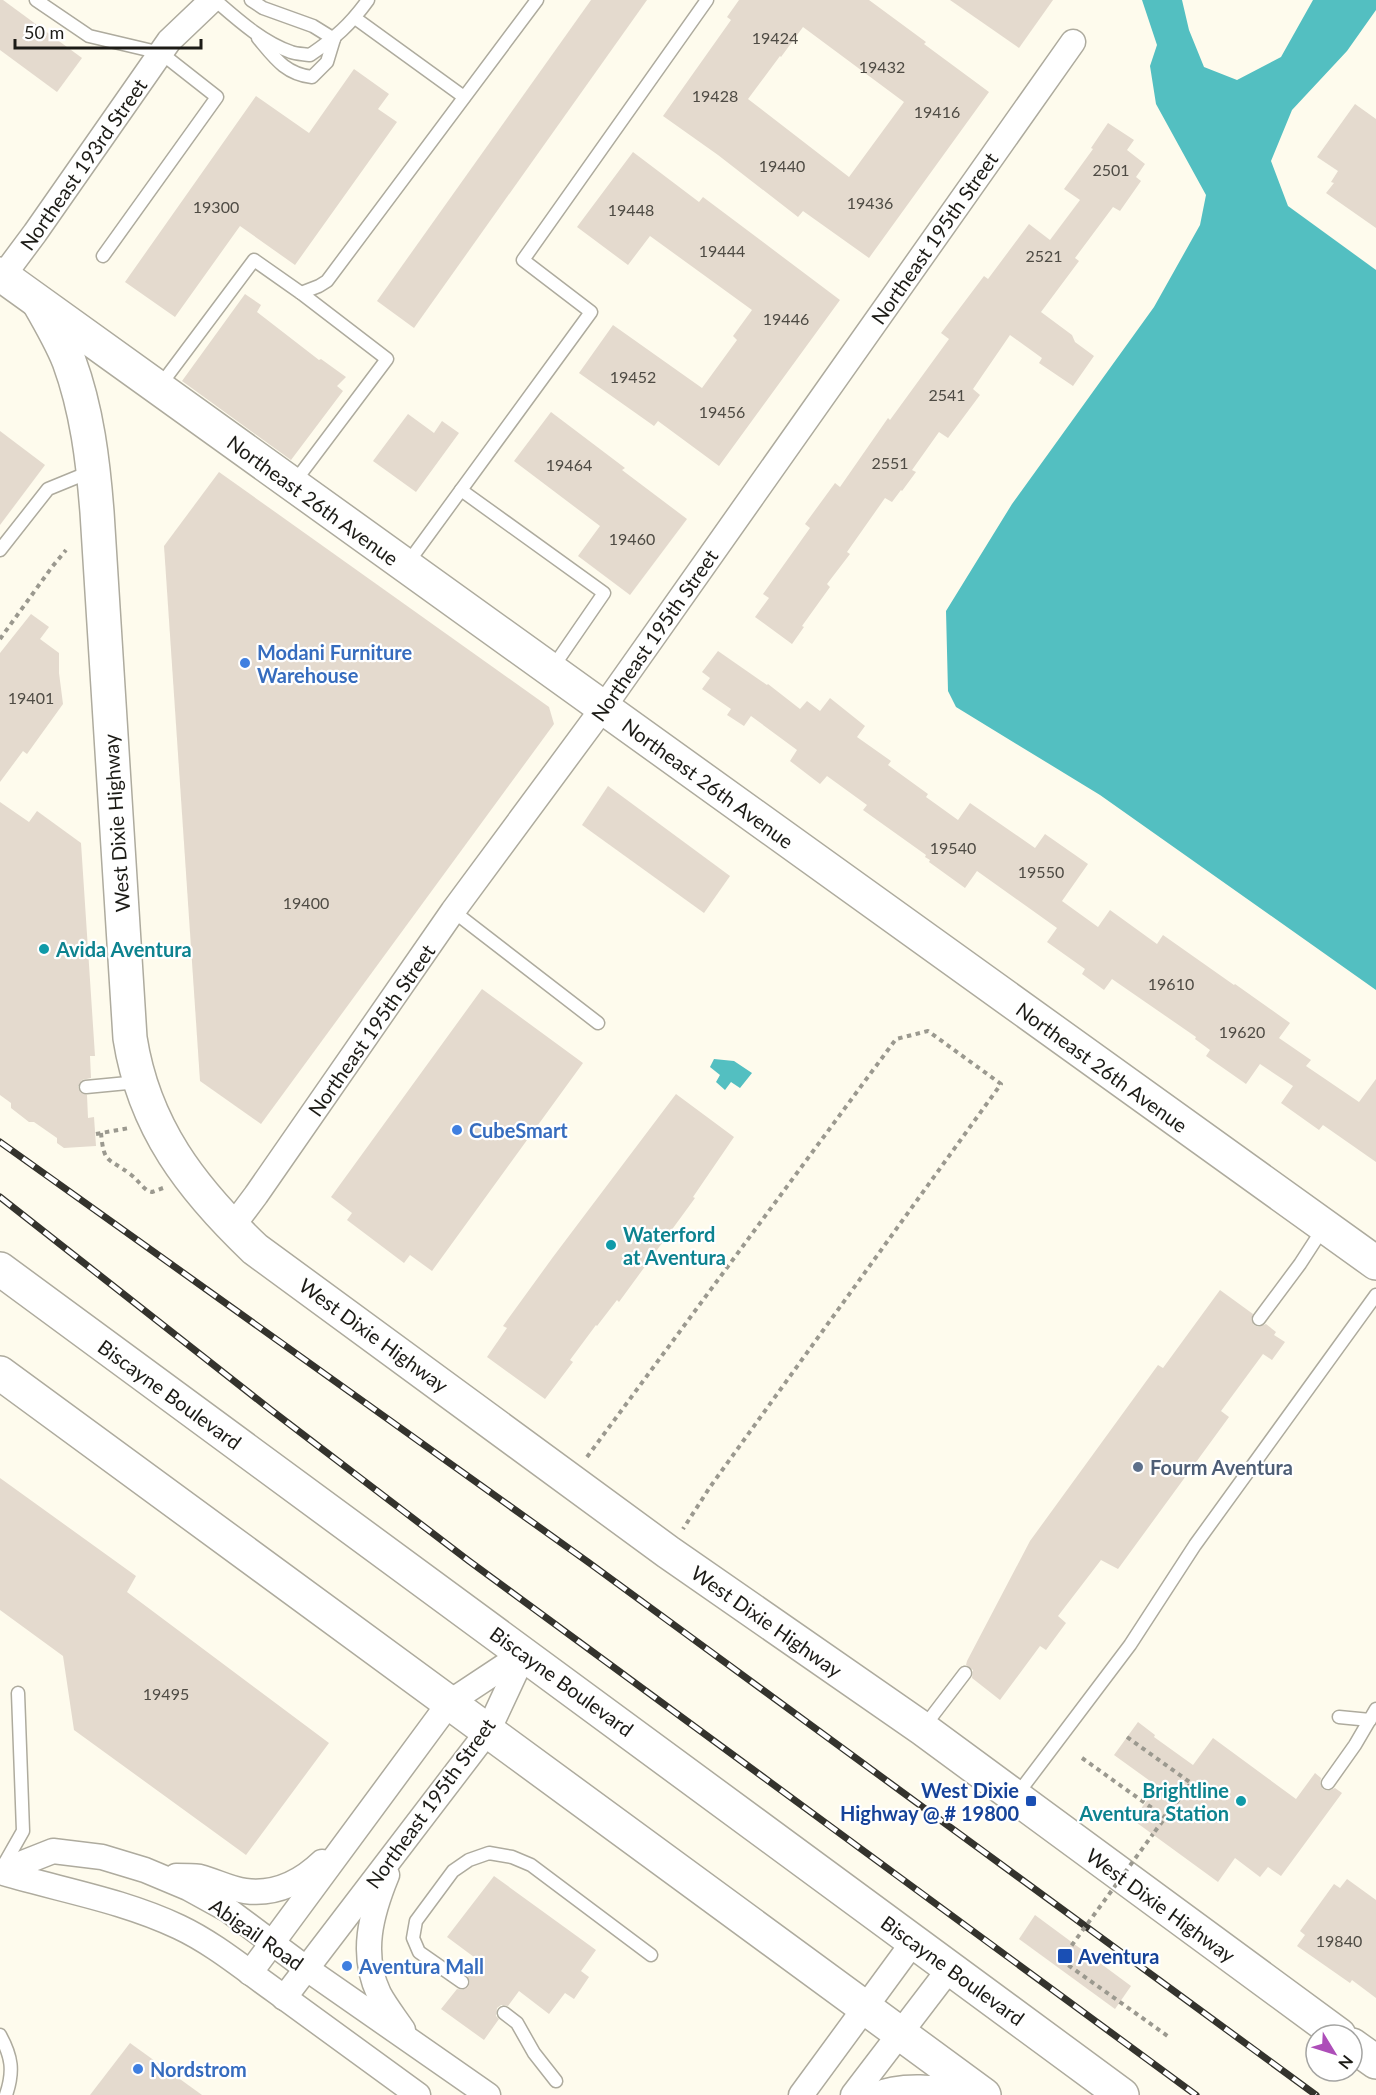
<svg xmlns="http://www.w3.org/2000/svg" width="1376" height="2095" viewBox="0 0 1376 2095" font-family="Lato,sans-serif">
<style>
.water{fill:#53bfc1}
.building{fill:#e4dace;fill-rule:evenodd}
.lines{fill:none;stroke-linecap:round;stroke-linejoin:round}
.lane-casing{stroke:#aeab9e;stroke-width:15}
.street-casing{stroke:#aeab9e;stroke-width:27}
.secondary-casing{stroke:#aeab9e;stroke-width:36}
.primary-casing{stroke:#aeab9e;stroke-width:36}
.path{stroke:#9b998f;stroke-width:4;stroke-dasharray:4.5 4.5;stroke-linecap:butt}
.lane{stroke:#fff;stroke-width:12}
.street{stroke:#fff;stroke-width:24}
.secondary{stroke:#fff;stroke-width:33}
.primary{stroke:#fff;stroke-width:33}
.rail-casing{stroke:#34332d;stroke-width:7}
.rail{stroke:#fff;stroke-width:4.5;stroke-dasharray:14;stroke-linecap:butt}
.path-bridge{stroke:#9b998f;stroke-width:4;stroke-dasharray:4.5 4.5;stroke-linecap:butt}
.shop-dot{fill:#3f7fe0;stroke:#fff;stroke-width:2}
.culture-dot{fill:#0f9aa8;stroke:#fff;stroke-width:2}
.service-dot{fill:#5c6f8a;stroke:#fff;stroke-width:2}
.transit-dot{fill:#1a4fb4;stroke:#fff;stroke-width:2}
.labels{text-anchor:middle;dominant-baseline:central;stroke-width:4.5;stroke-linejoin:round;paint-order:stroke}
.number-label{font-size:16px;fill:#4e4b44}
.street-label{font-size:20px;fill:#1c1b16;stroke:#fff}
.shop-label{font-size:20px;font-weight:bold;fill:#366cbe;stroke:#fff;text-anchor:start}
.culture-label{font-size:20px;font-weight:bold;fill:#0d838f;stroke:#fff;text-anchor:start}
.service-label{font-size:20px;font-weight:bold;fill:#4e5e75;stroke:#fff;text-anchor:start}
.transit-label{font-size:20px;font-weight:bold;fill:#164399;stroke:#fff;text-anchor:end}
</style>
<rect width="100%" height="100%" fill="#fefbed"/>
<g class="water">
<path d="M1142 0H1182L1189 30 1204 67 1237 80 1281 57 1313 0H1376V10L1347 51 1292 110 1271 161 1288 206 1376 270V990L1100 795 956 707 948 691 946 611 1012 504 1154 307 1200 225 1206 195 1156 104 1150 66 1157 45Z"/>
<path d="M714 1059 734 1061 752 1073 740 1088 731 1082 725 1090 716 1082 720 1075 710 1067Z"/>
</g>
<g class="building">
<path d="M0 0H3L82 58 57 92 0 50Z"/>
<path d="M591 0H647L414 328 377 301Z"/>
<path d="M739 0H869L926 42 924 44 989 92 869 258 803 211 798 217 718 155 663 116 731 20 727 17ZM803 27 904 102 849 177 748 99 780 56 781 57Z"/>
<path d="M950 0H1053L1019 48Z"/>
<path d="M354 69 389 94 378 109 397 122 295 265 240 226 175 317 125 282 256 96 309 133Z"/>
<path d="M1355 104 1376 119V228L1326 193 1334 183 1331 182 1338 171 1317 157Z"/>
<path d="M1108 123 1134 140 1127 150 1145 164 1136 177 1141 181 1120 211 1113 207 1075 258 1079 261 1041 312 1072 335 1075 342 1094 356 1073 386 1039 363 1042 358 1010 335 973 389 980 395 948 438 939 432 912 470 916 472 902 491 901 490 892 502 885 498 847 552 850 554 827 584 830 587 802 626 804 627 792 644 755 617 769 598 763 594 810 528 805 524 835 483 840 487 888 418 890 420 949 339 941 333 984 276 988 279 1029 224 1050 240 1080 200 1064 189 1093 149 1091 148Z"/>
<path d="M633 152 699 202 703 197 840 300 719 466 658 421 654 426 579 373 613 325 702 388 737 340 733 336 752 310 650 236 628 265 577 227Z"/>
<path d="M245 294 261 305 257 312 319 360 321 359 346 377 337 386 343 391 291 460 182 381Z"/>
<path d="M551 412 625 468 622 470 687 519 630 595 578 556 600 526 514 461Z"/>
<path d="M408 414 434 433 442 421 459 433 416 492 373 461Z"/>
<path d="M0 431 45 465 0 525Z"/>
<path d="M219 472 549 707 554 724 261 1124 200 1081 164 546Z"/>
<path d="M31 614 49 627 40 639 59 653V673L63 704 27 754 23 751 0 782V653Z"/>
<path d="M718 651 767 685 768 684 800 709 807 701 820 711 830 698 865 726 857 737 891 761 888 765 928 794 926 797 958 820 970 803 1035 848 1045 834 1088 864 1062 901 1098 927 1110 910 1157 944 1163 935 1234 985 1235 984 1290 1023 1279 1038 1311 1060 1306 1066 1359 1102 1376 1079V1162L1323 1125 1319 1130 1281 1103 1293 1086 1260 1064 1246 1084 1206 1056 1210 1050 1195 1039 1196 1037 1112 979 1104 990 1082 974 1085 969 1047 942 1057 928 977 871 965 888 929 862 930 860 925 857 926 855 863 810 867 805 827 776 820 784 790 761 797 750 751 716 744 726 727 715 731 709 702 689 710 678 702 672Z"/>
<path d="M608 786 730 876 704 913 582 825Z"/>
<path d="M0 802 29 822 37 811 81 843 95 1056H90L91 1078 82 1080 78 1087 80 1092 87 1095 88 1118 94 1117 96 1146 64 1148 57 1143V1138L34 1122H29L11 1108V1103L0 1095Z"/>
<path d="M482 989 583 1063 432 1271 410 1255 404 1263 347 1220 352 1213 331 1197Z"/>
<path d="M676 1094 734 1137 693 1197 695 1198 619 1302 617 1300 597 1326 596 1325 570 1360 573 1362 545 1399 487 1357 507 1328 503 1326 553 1257Z"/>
<path d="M1220 1290 1253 1314 1251 1319 1254 1325 1259 1327 1266 1324 1276 1332 1274 1335 1285 1342 1272 1360 1263 1354 1221 1411 1229 1417 1118 1569 1101 1560 1058 1616 1066 1623 1046 1650 1040 1646 1000 1700 972 1678 973 1670 966 1665 967 1661 1030 1541 1158 1365 1163 1368Z"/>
<path d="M0 1478 136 1576 127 1592 329 1743 246 1855 74 1730 63 1656 0 1610Z"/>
<path d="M1138 1722 1155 1735 1154 1737 1193 1765 1213 1738 1296 1799 1315 1773 1321 1778 1320 1783 1323 1789 1328 1791 1335 1788 1342 1793 1281 1876 1268 1867 1260 1877 1235 1858 1218 1882 1133 1820 1157 1786 1114 1755Z"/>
<path d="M494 1876 596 1950 581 1971 589 1977 574 1999 565 1993 549 2014 519 1991 508 2006 501 2005 497 2008 496 2016 499 2019 484 2040 441 2009 457 1989 462 1990 468 1987 470 1982 467 1975 478 1960 447 1937Z"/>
<path d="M1347 1879 1376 1900V1998L1352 1980 1350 1983 1297 1946 1305 1935 1300 1931 1334 1884 1340 1888Z"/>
<path d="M1035 1915 1131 1986 1115 2009 1019 1939Z"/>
<path d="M130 2043 202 2095H90Z"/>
</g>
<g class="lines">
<defs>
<g id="lane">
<path d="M36 0 89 36 161 53 217 97 103 256"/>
<path d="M215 0C237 19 262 42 291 52 296 54 304 54 310 55 335 38 350 25 368 0"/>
<path d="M251 0 263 8 313 26 334 39"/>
<path d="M355 18 464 97"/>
<path d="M258 38C274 57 285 74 312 77L327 62 334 39"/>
<path d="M301 293 319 286 327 281 537 0"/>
<path d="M159 387 254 260 301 293 387 359 293 484"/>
<path d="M461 490 604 593 551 670"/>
<path d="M0 550 48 489 92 471"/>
<path d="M407 564 591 312 523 260 707 0"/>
<path d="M453 911 598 1023"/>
<path d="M86 1087 138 1082"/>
<path d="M1259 1319 1300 1264 1324 1227"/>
<path d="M1339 1717 1370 1720"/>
<path d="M923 1728 965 1673"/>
<path d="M1328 1783 1355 1745 1376 1709"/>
<path d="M1016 1796 1130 1645 1195 1545 1376 1295"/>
<path d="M2 1868 23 1831 18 1693"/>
<path d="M462 1982 419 1952 413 1938 416 1921 453 1871 469 1860 489 1853 512 1857 531 1865 651 1955"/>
<path d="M504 2013 517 2023 534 2053 556 2081"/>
<path d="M0 2035C12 2057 14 2071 6 2095"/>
</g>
<g id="street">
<path d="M3 276 35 233 169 41 212 0"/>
<path d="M232 1227 256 1195 453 911 603 708 1073 42"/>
<path d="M0 1872 53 1851 102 1857 145 1870 188 1888 228 1910 307 1969 488 2095"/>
<path d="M0 1872C60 1890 122 1900 179 1927 213 1943 243 1968 274 1990 322 2025 370 2060 418 2095"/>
<path d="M387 1875C371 1914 360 1954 379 1994 386 2007 395 2018 403 2030"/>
<path d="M176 1876C184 1876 192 1876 200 1877 215 1881 230 1889 245 1891 275 1895 301 1882 322 1862"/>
<path d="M250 1973 450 1702 524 1653"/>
<path d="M284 1998 488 1731 524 1654"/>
<path d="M801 2095 914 1941"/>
<path d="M853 2095 950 1968"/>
<path d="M875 2095C905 2081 950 2090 982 2094"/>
</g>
<g id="secondary">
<path d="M0 274 1376 1263"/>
<path d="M39 303C50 322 61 341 69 361 87 410 93 461 97 512L130 1038C144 1127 191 1188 255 1249L668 1552 923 1729 1339 2035"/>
<path d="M1352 2045 1376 2062"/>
</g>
<g id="primary">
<path d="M0 1269 1122 2095"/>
<path d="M0 1373 984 2095"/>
</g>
</defs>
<use href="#lane" class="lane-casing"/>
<use href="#street" class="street-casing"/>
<use href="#secondary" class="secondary-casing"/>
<use href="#primary" class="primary-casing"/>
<g class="path">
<path d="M0 639 52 567 66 550"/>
<path d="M101 1133C104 1165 108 1157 130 1174 137 1179 141 1186 148 1191L152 1192 163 1188"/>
<path d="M96 1134 129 1128"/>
<path d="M587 1457 896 1039 928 1031 1001 1084 710 1487 683 1529"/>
<path d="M1127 1737 1191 1783 1153 1834"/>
<path d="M1082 1758 1166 1818"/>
<path d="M1061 1960 1169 2037"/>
</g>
<use href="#lane" class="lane"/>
<use href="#street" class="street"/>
<use href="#secondary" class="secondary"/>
<use href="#primary" class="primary"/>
<defs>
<g id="rail">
<path d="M0 1142 588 1562 1316 2095"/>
<path d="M0 1197 271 1410 469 1561 1196 2095"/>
</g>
</defs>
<use href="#rail" class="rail-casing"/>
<use href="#rail" class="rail"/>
<path class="path-bridge" d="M1061 1960 1153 1834"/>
</g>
<g class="shop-dot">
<circle cx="245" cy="663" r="6"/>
<circle cx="457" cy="1130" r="6"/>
<circle cx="347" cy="1966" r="6"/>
<circle cx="138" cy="2069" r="6"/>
</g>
<g class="culture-dot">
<circle cx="44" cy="949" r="6"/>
<circle cx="611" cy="1245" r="6"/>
<circle cx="1241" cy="1801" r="6"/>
</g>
<circle class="service-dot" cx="1138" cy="1467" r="6"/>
<g class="transit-dot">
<rect x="1025" y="1795" width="12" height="12" rx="3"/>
<rect x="1057" y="1948" width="16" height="16" rx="3"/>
</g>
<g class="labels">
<g class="number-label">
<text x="775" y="37">19424</text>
<text x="882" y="66">19432</text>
<text x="715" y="95">19428</text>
<text x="937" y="111">19416</text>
<text x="782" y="165">19440</text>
<text x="1111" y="169">2501</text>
<text x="870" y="202">19436</text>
<text x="216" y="206">19300</text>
<text x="631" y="209">19448</text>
<text x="722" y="250">19444</text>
<text x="1044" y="255">2521</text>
<text x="786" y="318">19446</text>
<text x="633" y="376">19452</text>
<text x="947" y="394">2541</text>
<text x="722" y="411">19456</text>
<text x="890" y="462">2551</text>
<text x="569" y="464">19464</text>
<text x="632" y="538">19460</text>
<text x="31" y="697">19401</text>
<text x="953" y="847">19540</text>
<text x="1041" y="871">19550</text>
<text x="306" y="902">19400</text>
<text x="1171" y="983">19610</text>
<text x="1242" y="1031">19620</text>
<text x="166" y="1693">19495</text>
<text x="1339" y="1940">19840</text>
</g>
<g class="street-label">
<text transform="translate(83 164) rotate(-55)">Northeast 193rd Street</text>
<text transform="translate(934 238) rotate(-55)">Northeast 195th Street</text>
<text transform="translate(313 500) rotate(36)">Northeast 26th Avenue</text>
<text transform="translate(654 635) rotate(-55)">Northeast 195th Street</text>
<text transform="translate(708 783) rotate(36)">Northeast 26th Avenue</text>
<text transform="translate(116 823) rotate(-94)">West Dixie Highway</text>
<text transform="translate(371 1030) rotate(-55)">Northeast 195th Street</text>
<text transform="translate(1102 1067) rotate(36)">Northeast 26th Avenue</text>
<text transform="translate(374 1335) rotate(36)">West Dixie Highway</text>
<text transform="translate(170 1394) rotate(36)">Biscayne Boulevard</text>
<text transform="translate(767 1621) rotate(35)">West Dixie Highway</text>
<text transform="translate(562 1681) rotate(36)">Biscayne Boulevard</text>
<text transform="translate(430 1803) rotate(-54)">Northeast 195th Street</text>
<text transform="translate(1161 1905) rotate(36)">West Dixie Highway</text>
<text transform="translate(257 1934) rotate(35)">Abigail Road</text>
<text transform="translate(953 1970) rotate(36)">Biscayne Boulevard</text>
</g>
<g class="shop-label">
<text x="257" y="652">Modani Furniture<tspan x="257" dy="23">Warehouse</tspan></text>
<text x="469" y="1130">CubeSmart</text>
<text x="359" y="1966">Aventura Mall</text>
<text x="150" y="2069">Nordstrom</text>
</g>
<g class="culture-label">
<text x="56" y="949">Avida Aventura</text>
<text x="623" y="1234">Waterford<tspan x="623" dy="23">at Aventura</tspan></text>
<text x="1229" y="1790" text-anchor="end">Brightline<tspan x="1229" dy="23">Aventura Station</tspan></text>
</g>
<g class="service-label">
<text x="1150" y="1467">Fourm Aventura</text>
</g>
<g class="transit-label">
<text x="1019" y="1790">West Dixie<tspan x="1019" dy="23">Highway @ # 19800</tspan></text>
<text x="1078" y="1956" text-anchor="start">Aventura</text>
</g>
</g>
<g transform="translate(1334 2053) rotate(128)"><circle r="28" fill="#ffffff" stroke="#a4a4a2" stroke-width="1.5"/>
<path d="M0-4.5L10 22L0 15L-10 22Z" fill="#ad4eb8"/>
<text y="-9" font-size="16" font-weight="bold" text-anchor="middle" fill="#1c1b16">N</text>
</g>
<path d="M15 39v9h186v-9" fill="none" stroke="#1c1b16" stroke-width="3"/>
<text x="24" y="39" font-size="18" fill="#1c1b16" stroke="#ffffff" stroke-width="4.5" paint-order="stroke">50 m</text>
</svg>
